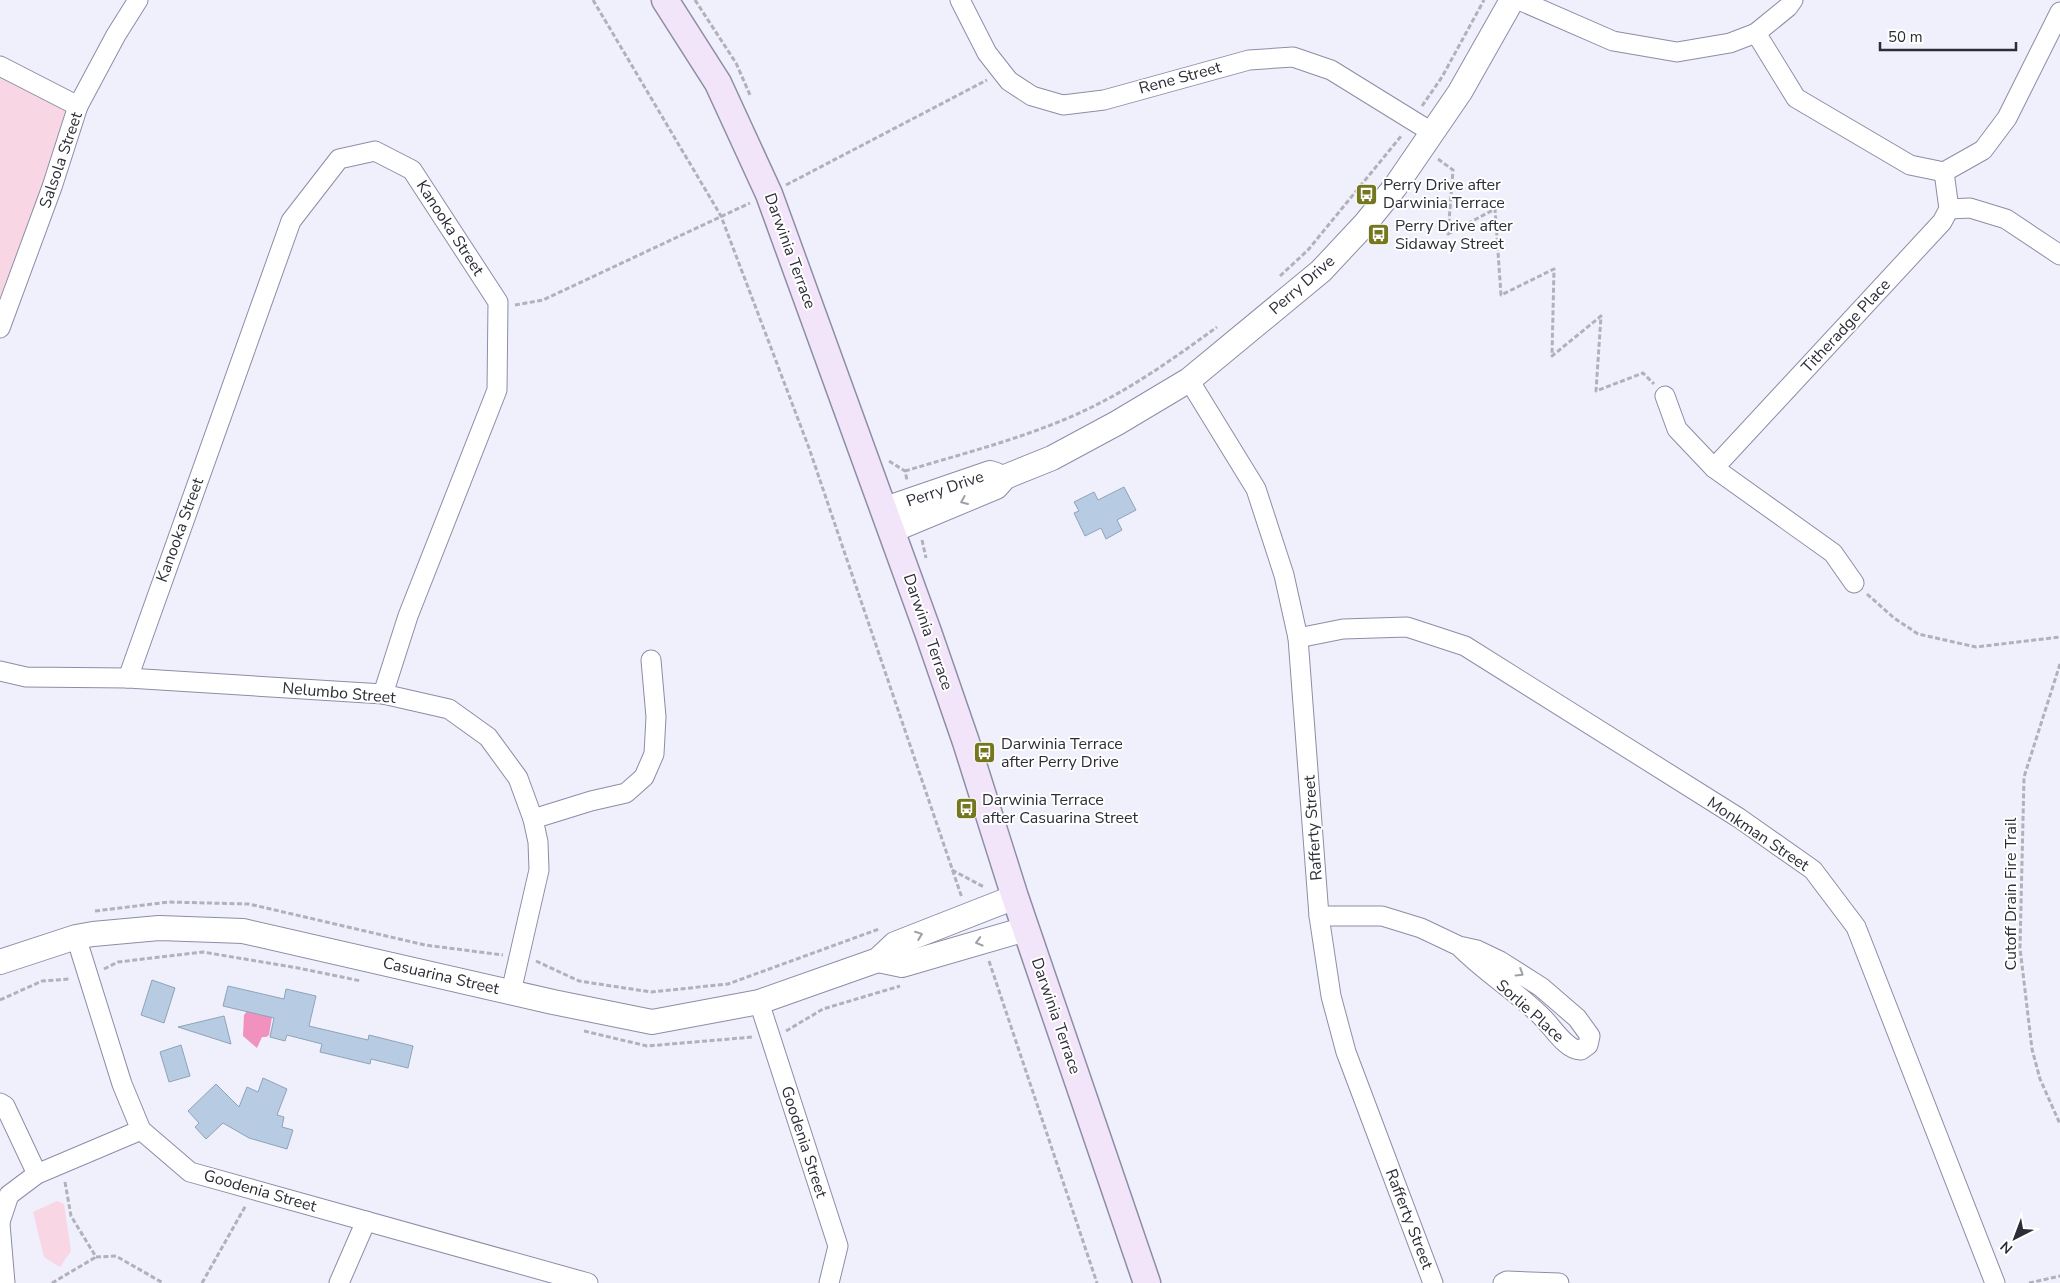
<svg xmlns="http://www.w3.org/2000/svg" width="2060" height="1283" viewBox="0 0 2060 1283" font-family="'Nunito Sans',sans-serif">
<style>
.green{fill:#f8d6e4}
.forest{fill:#f091be}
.building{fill:#b7cce2;stroke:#8ea3b8}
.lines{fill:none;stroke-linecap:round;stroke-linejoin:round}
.minor-casing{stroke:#8c8da7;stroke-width:21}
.tertiary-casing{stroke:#8c8da7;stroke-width:26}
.secondary-casing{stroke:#8c8da7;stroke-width:29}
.path{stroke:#b0b1bb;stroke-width:3;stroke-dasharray:5 2.5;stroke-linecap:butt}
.minor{stroke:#fff;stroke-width:19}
.tertiary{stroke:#fff;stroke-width:24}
.secondary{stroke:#f3e5f9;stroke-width:26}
.oneway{stroke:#a0a0a5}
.labels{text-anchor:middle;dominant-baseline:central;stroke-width:4;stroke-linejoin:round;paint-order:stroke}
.street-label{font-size:16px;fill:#2c2d37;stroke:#fff}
.poi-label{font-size:16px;fill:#2c2d37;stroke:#fff;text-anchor:start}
</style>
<rect width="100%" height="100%" fill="#eff0fb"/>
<g class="green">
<path d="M0 76 59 104 66 111V120L0 298Z"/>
<path d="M57 1201 64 1204 71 1251 60 1267 44 1257 33 1212Z"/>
</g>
<path class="forest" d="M250 1008 272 1017 269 1035 266 1037H262L257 1048 243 1036 244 1015Z"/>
<g class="building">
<path d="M1124 487 1136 510 1117 520 1122 530 1106 539 1101 528 1085 536 1074 513 1079 511 1074 502 1094 492 1098 500Z"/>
<path d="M152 980 175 988 164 1023 141 1015Z"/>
<path d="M228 986 284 999 286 989 316 996 309 1026 368 1040 369 1035 413 1046 408 1068 371 1059 370 1064 320 1052 322 1044 287 1035 285 1041 270 1037 274 1018 223 1006Z"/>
<path d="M224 1016 231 1044 178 1027Z"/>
<path d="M181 1045 190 1076 169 1082 160 1052Z"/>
<path d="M263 1078 287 1089 277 1115 284 1117 282 1127 293 1130 287 1149 249 1138 223 1123 206 1139 195 1127 199 1123 188 1111 216 1084 239 1107 247 1087 258 1092Z"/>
</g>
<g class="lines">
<defs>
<g id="minor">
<path d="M960 0 987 53 1009 81 1032 96 1063 105 1104 100 1249 60 1293 57 1331 70 1433 133"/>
<path d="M1519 0 1613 41 1677 52 1730 43 1756 33 1788 7 1793 0"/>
<path d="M1756 33 1796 98 1910 165 1944 172 1983 150 2007 118 2060 12"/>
<path d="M0 66 78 106"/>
<path d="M1949 209 1970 208 2006 219 2060 255"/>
<path d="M0 328 52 187 78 106 116 35 138 0"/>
<path d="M1189 380 1256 489 1284 575 1298 638 1319 916 1331 996 1346 1052 1433 1283"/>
<path d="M1665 396 1677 429 1714 468 1833 553 1854 583"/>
<path d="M1714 468 1942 222 1949 209 1944 172"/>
<path d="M1298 638 1343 629 1407 627 1465 646 1739 818 1813 870 1856 927 1995 1283"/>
<path d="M0 671 26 677 128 678 383 694 449 709 488 737 518 778 533 819 538 842 539 870 511 992"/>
<path d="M128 678 291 221 339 159 375 151 412 170 498 302 497 390 408 616 383 694"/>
<path d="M533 819 591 801 626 793 644 777 654 754 656 717 651 660"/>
<path d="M1319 916H1382L1421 928 1459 946 1477 950 1500 961 1541 987 1577 1018 1590 1036 1588 1045 1581 1050C1567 1051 1553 1028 1544 1019 1518 992 1485 973 1459 946"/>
<path d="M76 937 122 1084 141 1130 190 1172 588 1283"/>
<path d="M759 1002 838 1246 829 1283"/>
<path d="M0 1103 5 1106 37 1174"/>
<path d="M0 1222 9 1195 37 1174 141 1130"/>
<path d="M0 1224 5 1283"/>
<path d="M339 1283 366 1221"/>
<path d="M1503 1283 1507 1281 1559 1283"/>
</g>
<g id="tertiary">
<path d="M885 509 990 473 996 475"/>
<path d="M893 530 996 487 1005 477 1052 458 1117 423 1189 380 1321 271 1365 224 1395 187 1460 92 1512 0"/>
<path d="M878 960 902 965 1026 929"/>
<path d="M0 962 76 937 93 934 159 928 243 931 553 1002 652 1022 759 1002 878 960 895 944 1015 897"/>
</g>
<path id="secondary" d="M665 0 718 83 769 194 928 632 966 742 1015 897 1147 1283"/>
</defs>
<use href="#minor" class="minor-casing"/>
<use href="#tertiary" class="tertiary-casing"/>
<use href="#secondary" class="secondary-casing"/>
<g class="path">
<path d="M593 0 721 216 809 448 962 898"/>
<path d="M695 0 736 63 750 95"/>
<path d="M1422 106 1442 77 1484 0"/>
<path d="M1438 159 1453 170 1448 234 1495 209 1501 295 1554 269 1552 356 1601 316 1596 391 1643 373 1654 384"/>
<path d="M786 185 987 80"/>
<path d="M1280 276 1308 250 1402 135"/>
<path d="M515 305 543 300 750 203"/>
<path d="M889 461 905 471 907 480"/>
<path d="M905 471C968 452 1033 436 1092 407 1137 385 1177 356 1217 327"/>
<path d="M922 540 926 558"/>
<path d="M1867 594 1894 618 1918 634 1976 647 2060 637"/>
<path d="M2060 664 2024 777 2020 948 2032 1049 2040 1079 2060 1124"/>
<path d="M952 870 984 887"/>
<path d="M95 911 169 902 249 904 425 945 503 955"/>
<path d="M536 961 579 981 651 992 728 984 879 929"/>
<path d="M989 961 1097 1283"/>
<path d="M104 969 118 962 203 952 298 968 361 981"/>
<path d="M0 1000 42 981 70 979"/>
<path d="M584 1031 647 1046 753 1037"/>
<path d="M786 1031 823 1009 900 986"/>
<path d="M65 1182 71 1216 96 1257 116 1256 163 1283"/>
<path d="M52 1283 96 1257"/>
<path d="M202 1283 246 1205"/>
<path d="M2029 1283 2060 1276"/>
</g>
<use href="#minor" class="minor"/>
<use href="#tertiary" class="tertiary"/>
<use href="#secondary" class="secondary"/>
</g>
<defs><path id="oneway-chevron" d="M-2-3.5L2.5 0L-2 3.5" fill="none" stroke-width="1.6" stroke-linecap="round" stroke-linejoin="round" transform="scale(1.25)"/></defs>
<g class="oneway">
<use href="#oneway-chevron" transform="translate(964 501) rotate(157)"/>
<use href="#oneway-chevron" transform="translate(919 935) rotate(-21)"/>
<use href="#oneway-chevron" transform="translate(979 942) rotate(164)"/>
<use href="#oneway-chevron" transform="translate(1520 973) rotate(32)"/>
</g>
<defs>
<symbol id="bus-square" viewBox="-11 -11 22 22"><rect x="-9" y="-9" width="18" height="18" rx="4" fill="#74771e" stroke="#fff"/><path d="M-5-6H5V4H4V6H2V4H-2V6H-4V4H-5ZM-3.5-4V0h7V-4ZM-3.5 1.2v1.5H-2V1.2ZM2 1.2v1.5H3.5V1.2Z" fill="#fff"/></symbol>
</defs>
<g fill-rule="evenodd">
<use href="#bus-square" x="1354" y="182" width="25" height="25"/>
<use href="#bus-square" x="1366" y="222" width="25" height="25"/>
<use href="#bus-square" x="972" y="740" width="25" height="25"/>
<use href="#bus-square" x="954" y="796" width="25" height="25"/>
</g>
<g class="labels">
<g class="street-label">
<text transform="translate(1180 78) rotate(-15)">Rene Street</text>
<text transform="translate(61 160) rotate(-71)">Salsola Street</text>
<text transform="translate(450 228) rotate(57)">Kanooka Street</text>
<text transform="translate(790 251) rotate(70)">Darwinia Terrace</text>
<text transform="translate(1302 285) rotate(-41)">Perry Drive</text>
<text transform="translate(1846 326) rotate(-47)">Titheradge Place</text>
<text transform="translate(945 489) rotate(-19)">Perry Drive</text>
<text transform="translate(180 530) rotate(-70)">Kanooka Street</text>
<text transform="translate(928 632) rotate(71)">Darwinia Terrace</text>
<text transform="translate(339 693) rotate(5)">Nelumbo Street</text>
<text transform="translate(1313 828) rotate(-94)">Rafferty Street</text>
<text transform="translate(1758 834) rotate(34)">Monkman Street</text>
<text transform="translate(2011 894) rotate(-90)">Cutoff Drain Fire Trail</text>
<text transform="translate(441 976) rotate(13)">Casuarina Street</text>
<text transform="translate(1530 1011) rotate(42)">Sorlie Place</text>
<text transform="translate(1056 1016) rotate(71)">Darwinia Terrace</text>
<text transform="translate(804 1142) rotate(72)">Goodenia Street</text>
<text transform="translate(260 1191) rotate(16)">Goodenia Street</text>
<text transform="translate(1409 1219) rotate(69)">Rafferty Street</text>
</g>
<g class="poi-label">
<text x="1383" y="185">Perry Drive after<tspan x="1383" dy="18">Darwinia Terrace</tspan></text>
<text x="1395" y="226">Perry Drive after<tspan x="1395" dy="18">Sidaway Street</tspan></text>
<text x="1001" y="744">Darwinia Terrace<tspan x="1001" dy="18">after Perry Drive</tspan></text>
<text x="982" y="800">Darwinia Terrace<tspan x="982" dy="18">after Casuarina Street</tspan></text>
</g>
</g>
<g transform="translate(2015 1238) rotate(222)" stroke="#ffffff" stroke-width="4" paint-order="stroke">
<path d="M0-4L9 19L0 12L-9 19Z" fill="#2c2d37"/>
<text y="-8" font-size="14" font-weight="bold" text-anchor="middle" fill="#2c2d37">N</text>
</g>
<path d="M1880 42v8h136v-8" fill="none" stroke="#2c2d37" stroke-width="2.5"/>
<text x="1888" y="42" font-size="15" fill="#2c2d37" stroke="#ffffff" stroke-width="4" paint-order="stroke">50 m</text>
</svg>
